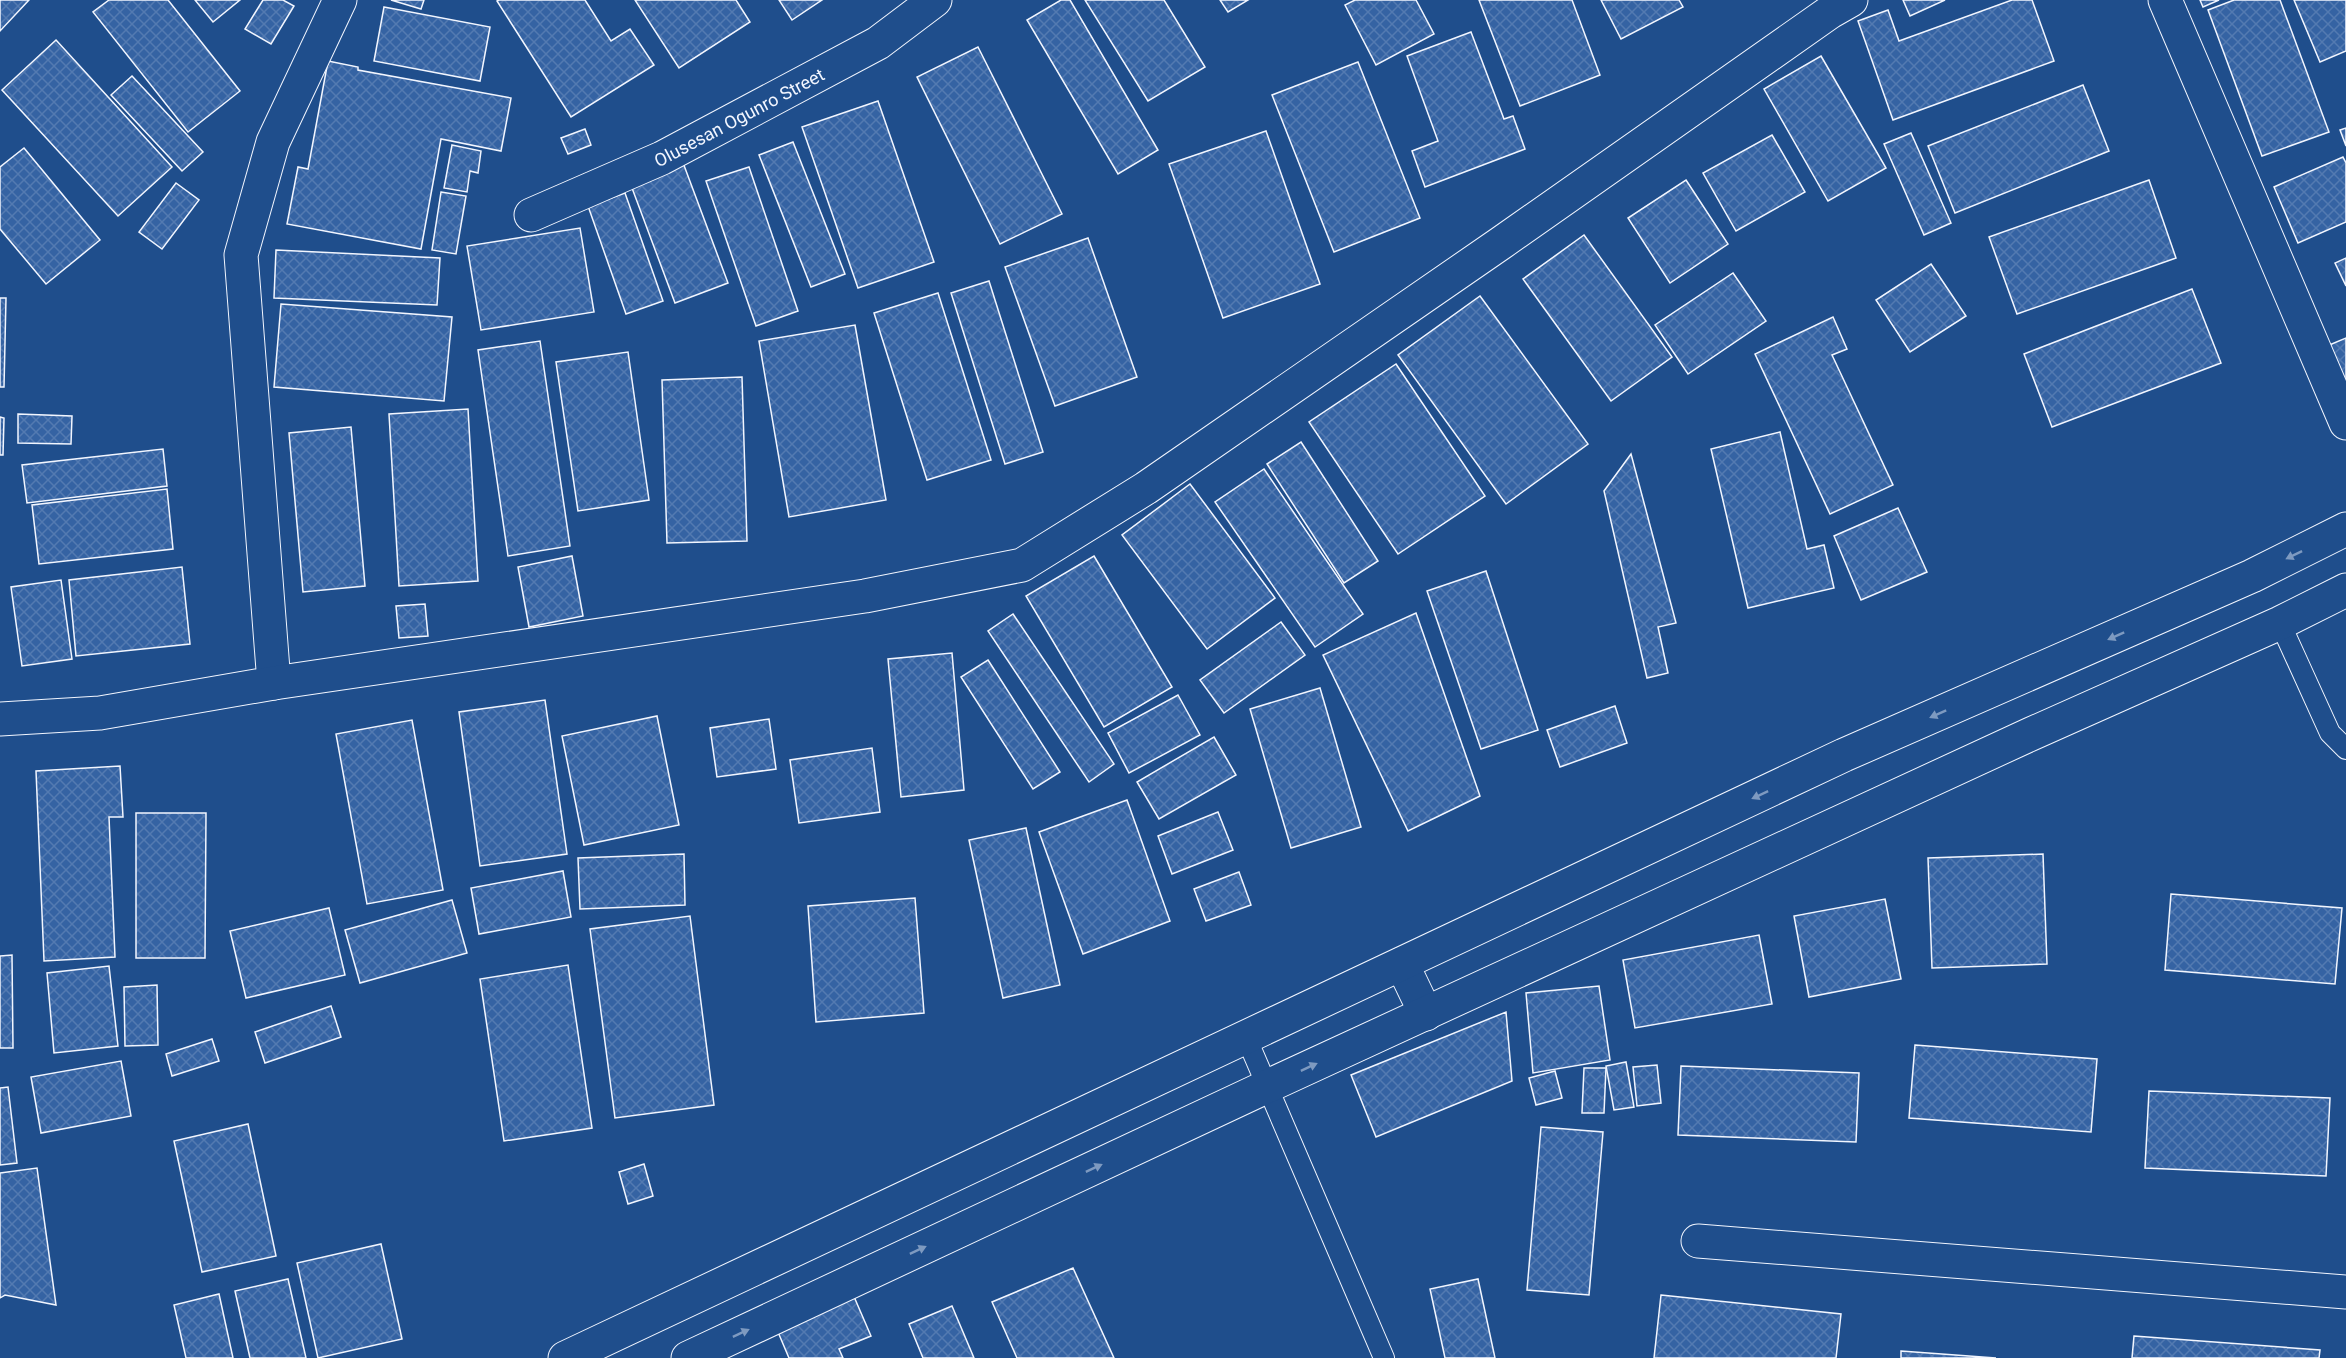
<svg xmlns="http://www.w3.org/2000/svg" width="2346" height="1358" viewBox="0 0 2346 1358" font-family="Roboto,sans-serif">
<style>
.building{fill:url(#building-cross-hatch);stroke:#f2f6ff;stroke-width:1.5}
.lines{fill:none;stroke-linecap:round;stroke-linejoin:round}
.lane-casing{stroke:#f2f6ff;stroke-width:22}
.street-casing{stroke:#f2f6ff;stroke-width:35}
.lane{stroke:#1f4e8c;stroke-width:20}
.street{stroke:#1f4e8c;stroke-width:33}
.oneway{fill:#7e9ac0}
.labels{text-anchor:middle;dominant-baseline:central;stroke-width:4.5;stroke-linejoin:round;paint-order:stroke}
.street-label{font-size:18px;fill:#f2f6ff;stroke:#1f4e8c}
</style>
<defs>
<pattern id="building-cross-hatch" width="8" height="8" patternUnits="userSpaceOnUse" patternTransform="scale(1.5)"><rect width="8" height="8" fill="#3563a3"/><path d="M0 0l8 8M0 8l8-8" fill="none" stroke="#537ab1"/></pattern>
</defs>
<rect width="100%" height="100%" fill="#1f4e8c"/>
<g class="building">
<path d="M0 0H29L0 31Z"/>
<path d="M109 0H168L240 91 188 132 93 12Z"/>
<path d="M195 0H240L213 22Z"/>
<path d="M263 0H283L294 6 271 44 245 29Z"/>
<path d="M391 0H424L421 9Z"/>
<path d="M499 0H585L611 41 630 29 654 65 571 117 497 1Z"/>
<path d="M635 0H736L750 22 679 68Z"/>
<path d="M779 0H822L792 20Z"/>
<path d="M1061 0H1070L1158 150 1118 174 1027 20Z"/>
<path d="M1085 0H1164L1205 67 1148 101Z"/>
<path d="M1220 0H1248L1228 12Z"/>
<path d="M1355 0H1416L1434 34 1376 65 1345 5Z"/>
<path d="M1479 0H1572L1600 75 1520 106Z"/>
<path d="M1601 0H1679L1683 7 1621 39Z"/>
<path d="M1903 0H1945L1910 16Z"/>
<path d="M2012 0H2032L2054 61 1893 120 1858 21 1888 10 1899 41Z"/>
<path d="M2200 0H2219L2203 7Z"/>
<path d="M2234 0H2280L2329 132 2262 156 2208 10Z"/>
<path d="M2294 0H2346V51L2320 62Z"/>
<path d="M384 7 490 27 480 81 374 61Z"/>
<path d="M1471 32 1504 119 1513 116 1525 149 1425 187 1412 151 1438 141 1407 56Z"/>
<path d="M56 40 172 167 118 216 2 90Z"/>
<path d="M978 47 1062 214 1000 244 917 77Z"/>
<path d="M1821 56 1886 168 1828 201 1764 89Z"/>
<path d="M328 61 358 67V70L511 98 501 151 441 139 421 249 287 224 298 167 308 169Z"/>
<path d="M1358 62 1420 218 1334 252 1272 95Z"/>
<path d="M132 76 203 152 182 171 111 95Z"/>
<path d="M2083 85 2109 151 1955 213 1928 146Z"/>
<path d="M878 101 934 262 858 288 802 127Z"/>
<path d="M2346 128V146L2340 130Z"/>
<path d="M585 129 591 145 568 154 561 138Z"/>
<path d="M1266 131 1320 284 1223 318 1169 164Z"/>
<path d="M1911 133 1951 223 1924 235 1884 144Z"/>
<path d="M1772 135 1805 192 1736 231 1703 173Z"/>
<path d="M793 142 845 274 811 287 759 155Z"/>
<path d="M452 145 481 151 478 173 470 171 467 192 444 188Z"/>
<path d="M24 148 100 240 46 284 0 229V167Z"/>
<path d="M2343 157 2346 163V222L2298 243 2274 187Z"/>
<path d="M682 160 728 283 675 303 629 180Z"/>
<path d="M749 167 798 311 756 326 706 181Z"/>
<path d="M1686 180 1728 244 1670 283 1628 218Z"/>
<path d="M2149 180 2176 258 2017 314 1989 237Z"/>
<path d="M176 183 199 200 162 249 139 232Z"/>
<path d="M441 192 466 196 456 254 432 250Z"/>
<path d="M625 193 663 301 626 314 588 206Z"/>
<path d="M580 228 594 312 481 330 467 246Z"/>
<path d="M1584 235 1672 357 1611 401 1523 279Z"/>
<path d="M1088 238 1137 377 1055 406 1005 267Z"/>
<path d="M276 250 440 258 437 305 274 298Z"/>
<path d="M2346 258V286L2335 263Z"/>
<path d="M1931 264 1966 316 1910 352 1876 300Z"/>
<path d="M1733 273 1766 321 1688 374 1655 325Z"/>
<path d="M989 281 1043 452 1005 464 951 293Z"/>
<path d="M2192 289 2221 363 2052 427 2024 354Z"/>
<path d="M938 293 991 460 927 480 874 313Z"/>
<path d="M1480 296 1588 444 1506 504 1398 355Z"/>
<path d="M0 298H6L4 387H0Z"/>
<path d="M281 304 452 317 444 401 274 387Z"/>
<path d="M1833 317 1847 349 1832 355 1893 485 1830 514 1755 354Z"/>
<path d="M855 325 886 500 789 517 759 341Z"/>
<path d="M2346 338V393L2327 346Z"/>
<path d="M540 341 570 546 508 556 478 350Z"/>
<path d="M628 352 649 500 578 511 556 362Z"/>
<path d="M1396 364 1485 496 1398 554 1309 422Z"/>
<path d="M742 377 747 541 667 543 662 380Z"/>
<path d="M468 409 478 581 399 586 389 414Z"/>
<path d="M18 414 72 416 71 444 18 443Z"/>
<path d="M0 417 4 418 3 455H0Z"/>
<path d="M351 427 365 586 303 592 289 433Z"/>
<path d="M1780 432 1807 549 1824 545 1834 588 1748 608 1711 449Z"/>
<path d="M1301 442 1378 561 1344 583 1267 464Z"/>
<path d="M163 449 167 486 27 503 22 465Z"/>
<path d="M1631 454 1676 623 1658 627 1668 673 1647 678 1604 491Z"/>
<path d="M1264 469 1363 614 1315 647 1215 502Z"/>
<path d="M1190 484 1275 598 1207 649 1122 535Z"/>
<path d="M167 489 173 549 39 564 32 505Z"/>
<path d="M1898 508 1927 572 1861 600 1834 536Z"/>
<path d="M572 556 583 616 529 627 518 567Z"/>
<path d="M1094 556 1172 687 1104 727 1026 596Z"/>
<path d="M182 567 190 644 76 656 69 580Z"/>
<path d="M1486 571 1538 730 1481 749 1427 591Z"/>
<path d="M61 580 72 659 22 666 11 587Z"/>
<path d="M425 604 428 636 399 638 396 606Z"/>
<path d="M1416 613 1480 796 1408 831 1323 655Z"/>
<path d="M1013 614 1114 764 1089 782 988 631Z"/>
<path d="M1281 622 1305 655 1224 713 1200 680Z"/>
<path d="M952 653 964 790 901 797 888 659Z"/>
<path d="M988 660 1060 772 1033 789 961 677Z"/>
<path d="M1320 688 1361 827 1291 848 1250 709Z"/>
<path d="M1178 695 1200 735 1129 773 1108 733Z"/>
<path d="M545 700 567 854 480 866 459 712Z"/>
<path d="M1615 706 1627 743 1560 767 1547 730Z"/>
<path d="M657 716 679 825 584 845 562 736Z"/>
<path d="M769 719 776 769 717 777 710 728Z"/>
<path d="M412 720 443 890 367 904 336 734Z"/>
<path d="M1214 737 1236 775 1159 819 1137 782Z"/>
<path d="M872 748 880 812 799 823 790 760Z"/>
<path d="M120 766 123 817H109L115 957 44 961 36 771Z"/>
<path d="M1127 800 1170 921 1083 954 1039 832Z"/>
<path d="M1218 812 1233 850 1172 874 1158 836Z"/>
<path d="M136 813H206L205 958H136Z"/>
<path d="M1026 828 1060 985 1003 998 969 840Z"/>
<path d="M684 854 685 905 580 909 578 858Z"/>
<path d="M2043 854 2047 964 1932 968 1928 858Z"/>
<path d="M563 871 571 917 479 934 471 888Z"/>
<path d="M1239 872 1251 905 1206 921 1194 889Z"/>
<path d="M2171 894 2342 908 2335 984 2165 970Z"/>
<path d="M915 898 924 1013 816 1022 808 906Z"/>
<path d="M1885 899 1901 979 1809 997 1794 916Z"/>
<path d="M452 900 467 953 360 983 345 930Z"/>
<path d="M329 908 345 975 246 998 230 931Z"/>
<path d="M690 916 714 1105 615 1118 590 929Z"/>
<path d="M1759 935 1772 1004 1635 1028 1623 960Z"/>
<path d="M12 955 13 1048H0V956Z"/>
<path d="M568 965 592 1128 504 1141 480 979Z"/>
<path d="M109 966 118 1046 54 1053 47 973Z"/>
<path d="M157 985 158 1045 125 1046 124 987Z"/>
<path d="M1599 986 1610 1060 1533 1073 1526 993Z"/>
<path d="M331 1006 341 1037 265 1063 255 1032Z"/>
<path d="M1506 1012 1512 1081 1376 1137 1351 1075Z"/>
<path d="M212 1039 219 1061 172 1076 166 1054Z"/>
<path d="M1915 1045 2097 1059 2091 1132 1909 1118Z"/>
<path d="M121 1061 131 1116 41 1133 31 1077Z"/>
<path d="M1626 1062 1634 1107 1614 1110 1606 1066Z"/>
<path d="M1657 1065 1661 1103 1637 1106 1633 1067Z"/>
<path d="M1681 1066 1859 1073 1856 1142 1678 1135Z"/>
<path d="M1584 1068H1606L1604 1113H1582Z"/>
<path d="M1555 1071 1562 1098 1536 1105 1529 1078Z"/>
<path d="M8 1087 17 1163 0 1165V1088Z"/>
<path d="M2149 1091 2330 1098 2326 1176 2145 1168Z"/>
<path d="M248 1124 276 1256 202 1272 174 1141Z"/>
<path d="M1541 1127 1603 1132 1589 1295 1527 1290Z"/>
<path d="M644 1164 653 1196 628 1204 619 1172Z"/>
<path d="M37 1168 56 1305 5 1295 0 1298V1173Z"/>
<path d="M381 1244 402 1339 318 1358 297 1263Z"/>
<path d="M1073 1268 1114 1358H1017L992 1302Z"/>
<path d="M288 1279 306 1358H250L235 1291Z"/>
<path d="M1478 1279 1495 1358H1445L1430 1289Z"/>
<path d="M852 1292 871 1336 839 1349 843 1358H789L775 1325Z"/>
<path d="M219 1294 233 1358H186L174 1305Z"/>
<path d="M1661 1295 1841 1314 1836 1358H1654Z"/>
<path d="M952 1306 974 1358H923L909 1324Z"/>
<path d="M2134 1336 2320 1350 2319 1358H2132Z"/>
<path d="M1901 1351 1996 1358H1901Z"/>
</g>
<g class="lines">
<defs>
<g id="lane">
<path d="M2280 623 2330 733 2346 749"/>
<path d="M1246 1037 1384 1358"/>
</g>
<g id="street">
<path d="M2165 0 2346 423"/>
<path id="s1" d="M531 215 662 158 878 43 935 0"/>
<path d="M274 683 241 255 273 142 340 0"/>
<path d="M0 719 100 713 274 683 865 596 1022 565 1146 488 1501 243 1830 12 1851 0"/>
<path d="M1402 964 1426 1014"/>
<path d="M1698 1241 2346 1292"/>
<path d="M565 1358 1844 755 2252 576 2346 529"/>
<path d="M688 1358 1268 1086 2031 734 2280 623 2346 590"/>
</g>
</defs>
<use href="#lane" class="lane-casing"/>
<use href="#street" class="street-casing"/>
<use href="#lane" class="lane"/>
<use href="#street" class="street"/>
</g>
<defs><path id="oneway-solid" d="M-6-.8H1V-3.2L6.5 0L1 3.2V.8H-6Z" transform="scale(1.5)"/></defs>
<g class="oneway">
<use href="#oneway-solid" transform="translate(2294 555) rotate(154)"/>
<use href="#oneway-solid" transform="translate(2116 636) rotate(156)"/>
<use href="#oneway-solid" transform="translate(1938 714) rotate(156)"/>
<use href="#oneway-solid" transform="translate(1760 795) rotate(155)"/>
<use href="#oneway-solid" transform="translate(1309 1067) rotate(-25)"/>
<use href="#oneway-solid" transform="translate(1094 1168) rotate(-25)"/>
<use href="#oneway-solid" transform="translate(918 1250) rotate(-25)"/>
<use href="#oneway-solid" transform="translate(741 1333) rotate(-25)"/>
</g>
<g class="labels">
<g class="street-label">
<text stroke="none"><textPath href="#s1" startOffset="230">Olusesan Ogunro Street</textPath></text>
</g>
</g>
</svg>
